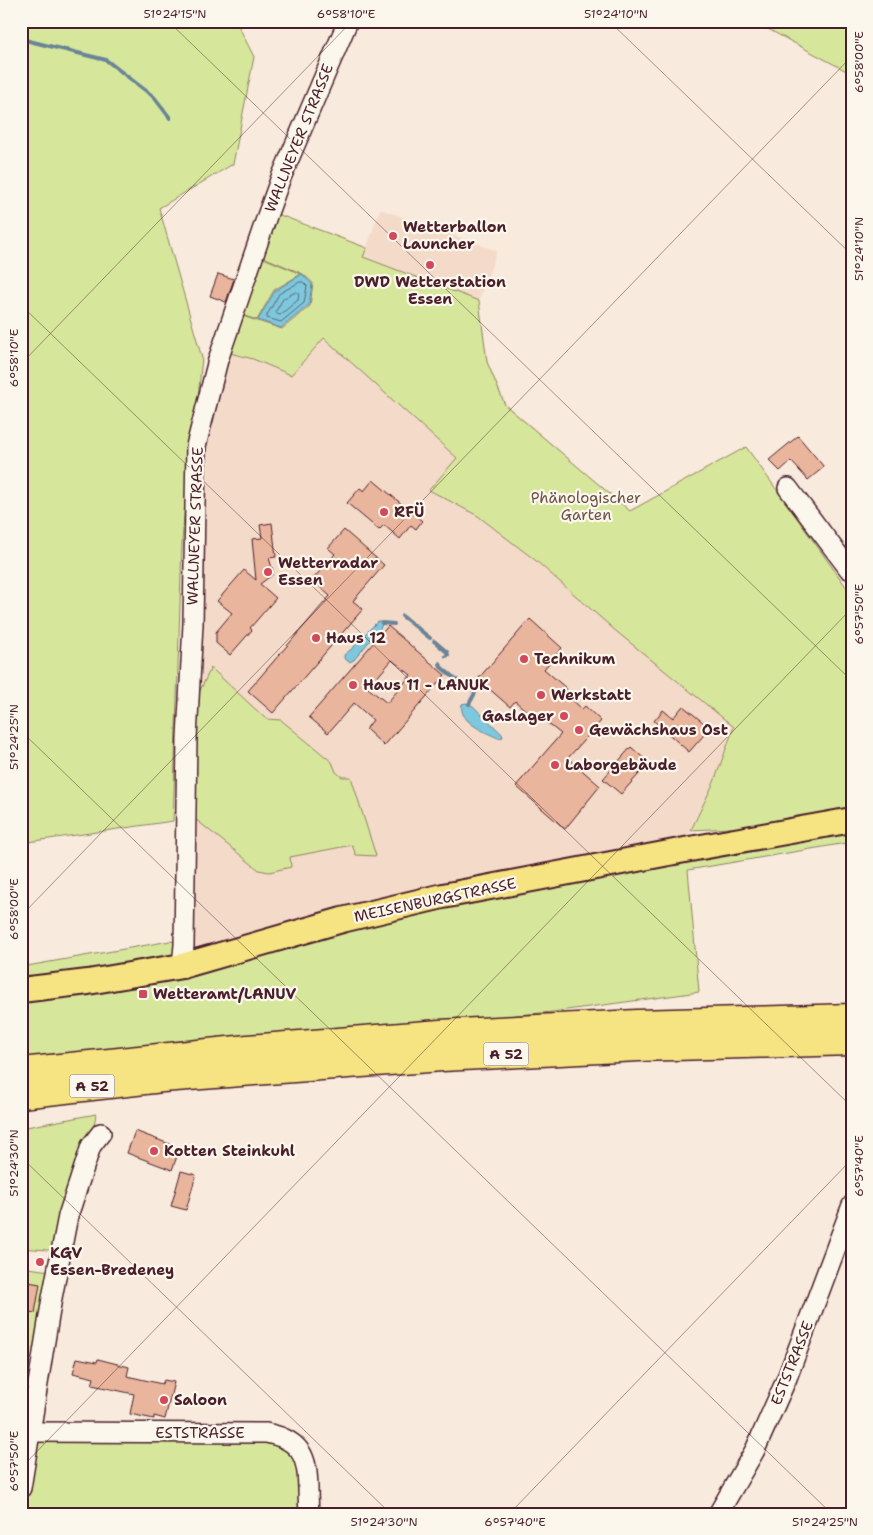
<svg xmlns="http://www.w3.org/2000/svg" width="873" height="1535" viewBox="0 0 873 1535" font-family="'Shantell Sans',sans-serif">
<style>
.built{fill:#f4dac9}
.green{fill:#d6e79b;stroke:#908363}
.water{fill:#7dc8dd;stroke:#698496}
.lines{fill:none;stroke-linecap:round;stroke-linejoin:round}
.shore{stroke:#5e6372;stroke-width:1}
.stream{stroke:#698496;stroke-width:4}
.building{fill:#eab59d;stroke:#4a1f2b;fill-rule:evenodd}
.minor-casing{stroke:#4a1f2b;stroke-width:22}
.major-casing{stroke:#4a1f2b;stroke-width:28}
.highway-casing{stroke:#4a1f2b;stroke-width:31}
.minor{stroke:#fbf7ec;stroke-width:19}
.major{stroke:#f6e381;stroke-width:24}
.highway{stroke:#f6e381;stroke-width:28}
.ticks{fill:none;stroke:#4a1f2b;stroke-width:1;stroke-opacity:0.45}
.poi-dot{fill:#d1495b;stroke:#fbf7ec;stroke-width:2}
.labels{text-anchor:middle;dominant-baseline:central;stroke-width:4.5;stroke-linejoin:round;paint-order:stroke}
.shield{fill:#fbf7ec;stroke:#7f6065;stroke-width:1}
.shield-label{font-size:14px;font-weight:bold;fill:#4a1f2b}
.street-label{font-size:15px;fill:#4a1f2b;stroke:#fbf7ec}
.poi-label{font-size:15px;font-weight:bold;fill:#4a1f2b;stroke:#fbf7ec;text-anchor:start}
.park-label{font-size:15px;fill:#6d5147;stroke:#fbf7ec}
.neatline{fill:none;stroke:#4a1f2b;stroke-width:2}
.ticks-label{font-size:12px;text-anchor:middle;fill:#4a1f2b}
</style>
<rect width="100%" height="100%" fill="#f8eadc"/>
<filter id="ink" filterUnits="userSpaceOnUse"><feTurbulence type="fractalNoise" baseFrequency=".02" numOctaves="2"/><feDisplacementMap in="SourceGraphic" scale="10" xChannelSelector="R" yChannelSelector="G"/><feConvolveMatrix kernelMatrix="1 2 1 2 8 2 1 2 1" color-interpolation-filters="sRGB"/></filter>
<g filter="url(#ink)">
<path class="built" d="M273 204 278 214 367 247 380 209 497 251 479 300 488 362 506 404 630 511 534 560 734 727 714 781 691 830 688 854 188 960 196 446Z"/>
<g class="green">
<path d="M21 21H236L254 57 233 164 159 208 202 358 195 427 187 475 182 542 173 821 21 843Z"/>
<path d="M753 21H852V74Z"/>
<path d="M277 214 367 248 363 257 479 301 487 362 505 405 630 511 746 447 852 595V818L830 823 691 830 714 782 734 727 617 632 535 560 478 516 429 490 457 458 324 338 291 375 253 359 230 353 242 316 282 329 310 306 313 283 303 274 261 256Z"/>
<path d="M261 257 301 274 274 290 257 320 242 315Z"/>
<path d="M211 668 266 719 281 720 332 762 336 772 342 777H351L376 856 356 855 352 845 290 857 291 867 269 872 259 870 194 818 192 707Z"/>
<path d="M852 821V842L688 870 699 992 552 1012 278 1036 21 1061V967L170 941 177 942 181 967 269 944Z"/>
<path d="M96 1114 91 1145 61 1251 21 1248V1128Z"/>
<path d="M21 1267 57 1272 21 1485Z"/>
<path d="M30 1433 197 1434 296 1445 309 1514H21V1491Z"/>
</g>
<g class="water">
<path d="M302 274 312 284 309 305 281 328 258 320 275 291Z"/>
<path d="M378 621 382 623 381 627 354 660 349 662 344 658V655L354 647 358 641Z"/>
<path d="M466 703 473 706 502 734 503 737 498 738C485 732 458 722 462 704Z"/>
</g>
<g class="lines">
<g class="shore">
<path d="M300 282H303L307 286 304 303 281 322 267 318V315L279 294Z"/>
<path d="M296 292 299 293 298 300 280 315 277 314 276 311 283 299Z"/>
</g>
<g class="stream">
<path d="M21 39 106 60 154 97 170 118"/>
<path d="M402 616 430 638"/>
<path d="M382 623 394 624"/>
<path d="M434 641 447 652 448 655 446 656"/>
<path d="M440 663 441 667 465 687 474 690 475 693 469 704"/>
</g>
</g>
<g class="building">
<path d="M218 274 234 279 226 302 210 296Z"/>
<path d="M798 436 824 467 808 480 791 461 780 471 769 460Z"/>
<path d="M373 480 422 521 416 529 411 525 400 539 384 525 379 530 347 503 360 488 364 491Z"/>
<path d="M272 523 276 557 269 558 273 571 272 575 260 584 276 598 250 628 252 630 230 655 216 643V632L232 613 217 601 244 570 256 580 252 539 262 538 260 525Z"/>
<path d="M344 530 384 565 353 601 363 609 273 713 248 691 330 596 312 580 335 554 328 548Z"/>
<path d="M530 619 562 648 544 669 567 689 564 692 582 709 585 706 601 721 568 758 600 786 565 829 516 786 561 734 541 718 538 721 515 701 510 707 478 679Z"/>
<path d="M388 626 445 675 384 746 366 729 373 720 354 703 328 733 309 717ZM392 660 411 675 387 703 368 688Z"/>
<path d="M683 706 710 728 689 752 654 721 663 710 673 718Z"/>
<path d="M631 747 649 763 621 794 603 779Z"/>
<path d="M135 1131 180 1148 172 1170 127 1153Z"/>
<path d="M181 1171 196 1175 186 1210 171 1206Z"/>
<path d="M28 1282 40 1284 35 1313 24 1311Z"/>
<path d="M77 1358 97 1362 98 1359 129 1367 127 1376 162 1384 164 1380 174 1382 165 1419 154 1416V1419L130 1414 134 1394 92 1385 94 1378 73 1373Z"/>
</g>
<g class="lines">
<defs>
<g id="minor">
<path d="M788 488 849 569"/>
<path d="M182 966 184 945 187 738 193 624 196 446 218 360 267 216 280 180 348 21"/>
<path d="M30 1432 266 1433C315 1442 306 1473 309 1514"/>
<path d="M21 1488 52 1298 68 1216 91 1146 101 1133"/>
<path d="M718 1514 755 1450 787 1378 852 1205"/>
</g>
<path id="major" d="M21 990 88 982 182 966 342 920 443 896 690 849 852 820"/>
<g id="highway">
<path d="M21 1072 248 1049 440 1034 637 1024 852 1018"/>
<path d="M21 1094 162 1078 442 1057 638 1047 852 1041"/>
</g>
</defs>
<use href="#minor" class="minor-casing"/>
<use href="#major" class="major-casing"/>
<use href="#highway" class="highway-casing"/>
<use href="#minor" class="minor"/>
<use href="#major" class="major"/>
<use href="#highway" class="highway"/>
</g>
</g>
<path class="ticks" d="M168 21 852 681M609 21 852 255M21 305 852 1107M21 364 352 21M21 731 832 1514M21 916 852 56M21 1157 391 1514M21 1468 852 608M509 1514 852 1159"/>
<g class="poi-dot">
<circle cx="393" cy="236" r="5"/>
<circle cx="430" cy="265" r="5"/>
<circle cx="384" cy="512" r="5"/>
<circle cx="268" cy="572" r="5"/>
<circle cx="316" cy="638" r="5"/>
<circle cx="524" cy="659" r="5"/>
<circle cx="353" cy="685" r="5"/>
<circle cx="541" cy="695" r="5"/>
<circle cx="564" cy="716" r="5"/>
<circle cx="579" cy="730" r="5"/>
<circle cx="555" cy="765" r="5"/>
<rect x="138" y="989" width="10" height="10" rx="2.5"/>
<circle cx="154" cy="1151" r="5"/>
<circle cx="40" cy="1262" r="5"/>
<circle cx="164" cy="1400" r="5"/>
</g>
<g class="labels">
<g class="shield">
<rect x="483.5" y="1042.5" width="45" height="23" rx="4"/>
<rect x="69.5" y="1074.5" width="45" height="23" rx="4"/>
</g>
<g class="shield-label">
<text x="506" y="1054">A 52</text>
<text x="92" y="1086">A 52</text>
</g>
<g class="street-label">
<text transform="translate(299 138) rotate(-68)">WALLNEYER STRASSE</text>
<text transform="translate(195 526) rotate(-88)">WALLNEYER STRASSE</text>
<text transform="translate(435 900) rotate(-12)">MEISENBURGSTRASSE</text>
<text transform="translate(792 1363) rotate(-68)">ESTSTRASSE</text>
<text x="200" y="1433">ESTSTRASSE</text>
</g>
<g class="poi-label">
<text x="403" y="227">Wetterballon<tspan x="403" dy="17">Launcher</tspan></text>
<text x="430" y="282" text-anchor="middle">DWD Wetterstation<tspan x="430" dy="17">Essen</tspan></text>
<text x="394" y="512">RFÜ</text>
<text x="278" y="563">Wetterradar<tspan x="278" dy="17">Essen</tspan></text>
<text x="326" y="638">Haus 12</text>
<text x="534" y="659">Technikum</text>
<text x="363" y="685">Haus 11 - LANUK</text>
<text x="551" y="695">Werkstatt</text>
<text x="554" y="716" text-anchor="end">Gaslager</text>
<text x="589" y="730">Gewächshaus Ost</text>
<text x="565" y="765">Laborgebäude</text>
<text x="153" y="994">Wetteramt/LANUV</text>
<text x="164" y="1151">Kotten Steinkuhl</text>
<text x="50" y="1253">KGV<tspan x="50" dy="17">Essen-Bredeney</tspan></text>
<text x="174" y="1400">Saloon</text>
</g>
<g class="park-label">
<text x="586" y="498">Phänologischer<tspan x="586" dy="17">Garten</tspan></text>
</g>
</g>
<rect width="873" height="1535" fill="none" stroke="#fbf7ec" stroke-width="55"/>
<rect x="28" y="28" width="818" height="1480" class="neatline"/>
<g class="ticks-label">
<text x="175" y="18">51°24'15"N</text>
<text x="346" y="18">6°58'10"E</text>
<text x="616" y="18">51°24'10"N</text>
<text transform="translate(859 62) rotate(-90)" y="4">6°58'00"E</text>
<text transform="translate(859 249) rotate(-90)" y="4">51°24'10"N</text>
<text transform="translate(14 358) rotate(-90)" y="4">6°58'10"E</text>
<text transform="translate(859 614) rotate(-90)" y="4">6°57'50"E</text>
<text transform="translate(14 737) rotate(-90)" y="4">51°24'25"N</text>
<text transform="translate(14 909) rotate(-90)" y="4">6°58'00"E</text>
<text transform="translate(14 1163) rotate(-90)" y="4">51°24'30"N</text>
<text transform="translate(859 1166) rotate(-90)" y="4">6°57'40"E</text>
<text transform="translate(14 1461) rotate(-90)" y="4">6°57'50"E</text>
<text x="384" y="1526">51°24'30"N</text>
<text x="515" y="1526">6°57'40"E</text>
<text x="825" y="1526">51°24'25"N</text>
</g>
</svg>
